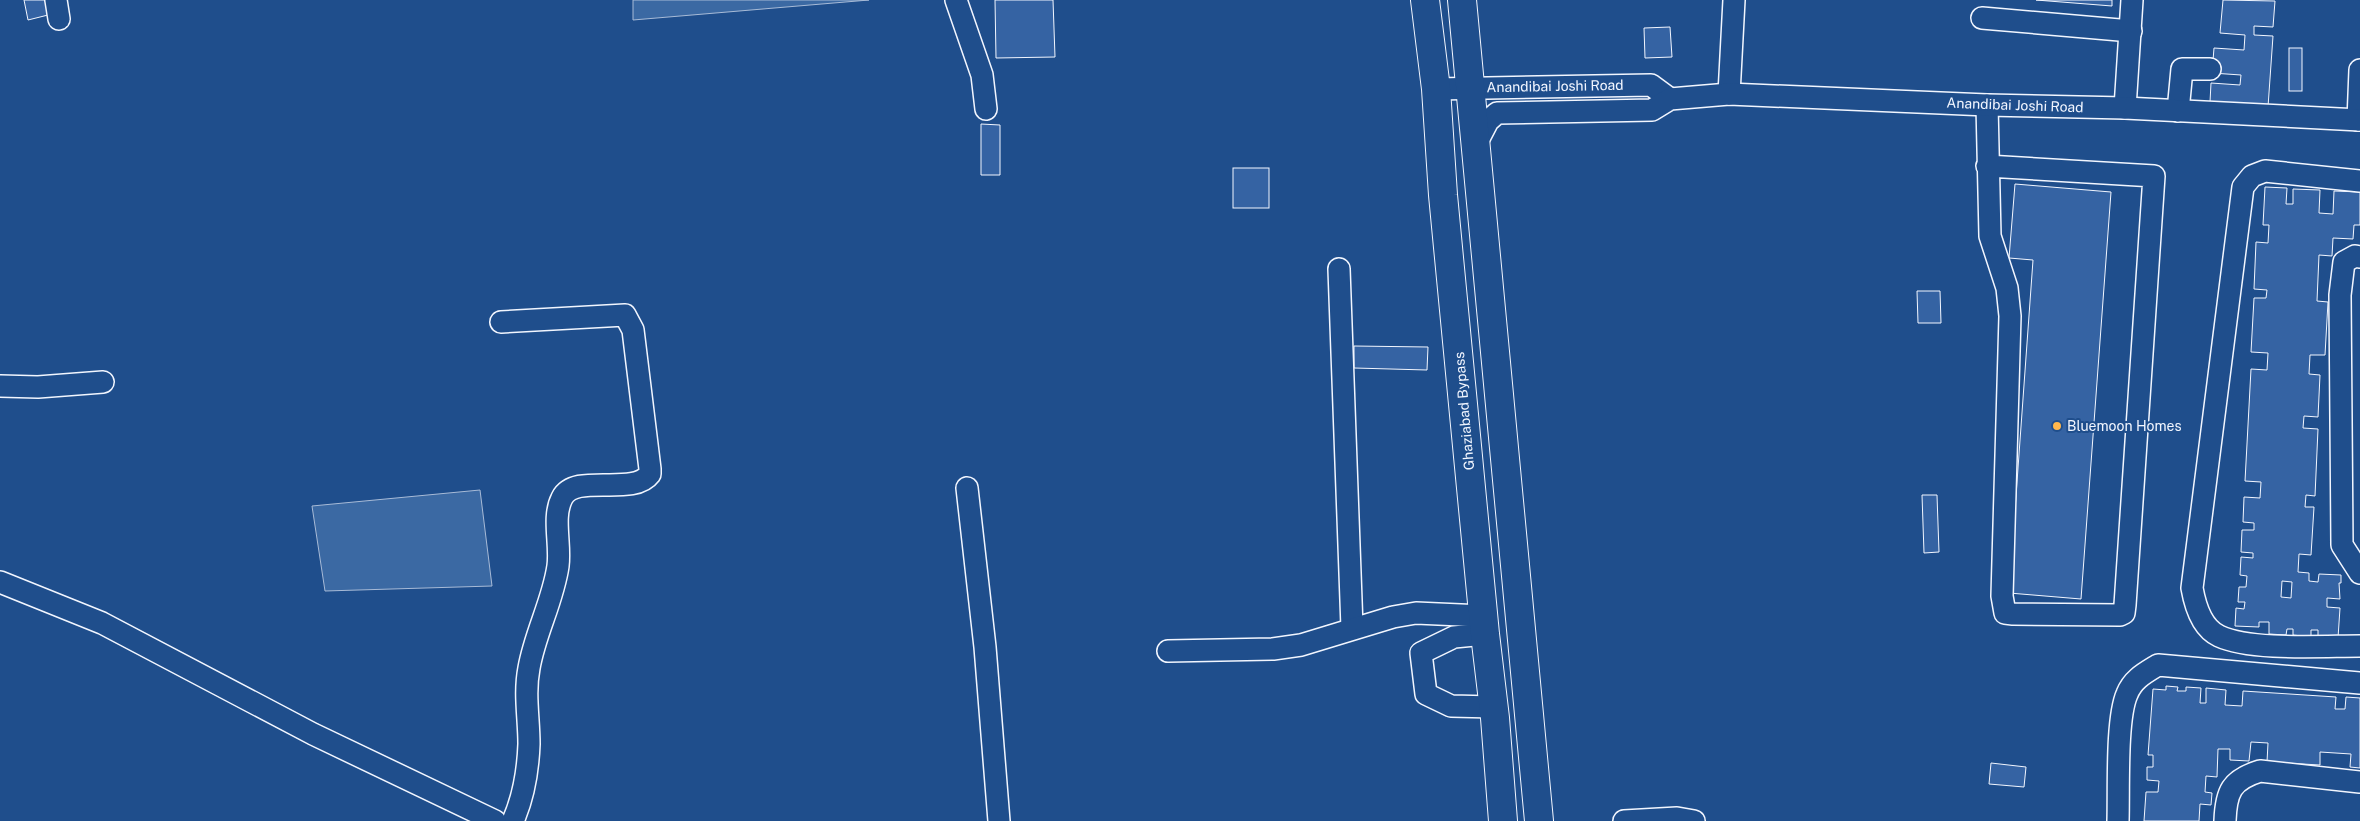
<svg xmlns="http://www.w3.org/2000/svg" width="2360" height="821" viewBox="0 0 2360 821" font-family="'Public Sans',sans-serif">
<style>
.water{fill:#3b69a3;stroke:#a8bbd7}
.building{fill:#3563a3;stroke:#f2f6ff;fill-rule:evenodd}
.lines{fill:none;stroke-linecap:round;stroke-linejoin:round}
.minor-casing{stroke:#f2f6ff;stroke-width:24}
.highway-casing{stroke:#f2f6ff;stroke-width:30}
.minor{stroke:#1f4e8c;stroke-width:21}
.highway{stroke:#1f4e8c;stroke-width:28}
.poi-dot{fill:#ffb74d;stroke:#1f4e8c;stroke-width:2}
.labels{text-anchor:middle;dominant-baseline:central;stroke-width:4;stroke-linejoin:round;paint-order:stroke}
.street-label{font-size:14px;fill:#f2f6ff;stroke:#1f4e8c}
.poi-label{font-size:14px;fill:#f2f6ff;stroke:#1f4e8c;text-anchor:start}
</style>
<rect width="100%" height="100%" fill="#1f4e8c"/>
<g class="water">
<path d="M633 0H869L633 20Z"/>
<path d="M480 490 492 586 325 591 312 506Z"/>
</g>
<g class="building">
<path d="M24 0H45L48 15 28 20Z"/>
<path d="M995 0H1053L1055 57 996 58Z"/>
<path d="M2036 0H2112V6Z"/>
<path d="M2223 0 2275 1 2273 27 2254 26V35L2273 36 2268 107 2210 102 2211 83 2240 85 2241 75 2212 73 2214 48 2244 50 2245 35 2220 33Z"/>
<path d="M1670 27 1672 57 1645 58 1644 28Z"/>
<rect x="2289" y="48" width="13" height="43"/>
<path d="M981 124 1000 125V175H981Z"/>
<rect x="1233" y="168" width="36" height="40"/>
<path d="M2015 184 2111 192 2081 599 2009 593 2033 260 2009 258Z"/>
<path d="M2265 187 2287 188 2286 204H2293V189L2320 190 2319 213 2333 214 2334 191 2360 192V225H2354L2353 239 2333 238 2332 256 2319 255 2317 301 2328 302 2325 355H2310L2309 374 2320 375 2318 417 2304 416 2303 428 2318 429 2315 496 2306 495 2305 507H2314L2311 555 2299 554 2298 572 2309 573V581L2318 582 2319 574 2341 575V583H2339L2340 599 2327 598V607L2340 608 2338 638 2318 637V630H2311V637L2293 635V629H2287L2286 635 2269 634V622H2259V627L2235 626 2236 608 2244 609 2245 602H2238L2239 587H2246L2247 576 2240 575 2241 557 2253 558V553L2241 552 2242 530H2254V523L2243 522 2244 497 2260 498 2261 482 2245 481 2251 369 2267 370 2268 353 2251 352 2254 298H2266L2267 290 2254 289 2256 242 2268 243 2269 225H2263ZM2282 581 2292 582 2291 598 2281 597Z"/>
<path d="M1917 291H1940L1941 323H1918Z"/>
<path d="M1354 346 1428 347 1427 370 1354 368Z"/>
<path d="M1922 495H1937L1939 552 1924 553Z"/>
<path d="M2166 686 2178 687 2177 691H2186V687L2201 688 2200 703H2206V688L2226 690 2225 705 2242 706 2243 691 2336 697 2335 709H2345L2346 697 2360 698V768L2350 767 2351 754 2320 752V765L2267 762 2268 743 2251 742 2249 761 2230 760V749H2218L2217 777 2206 776 2205 792 2212 793 2211 805 2200 804 2199 821H2144L2146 792H2158L2159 781 2147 780V767H2153V755H2148L2153 689 2166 690Z"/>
<path d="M1991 763 2026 767 2024 787 1989 784Z"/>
</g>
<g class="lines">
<defs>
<g id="minor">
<path d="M56 0 59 19"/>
<path d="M956 0 982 75 986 109"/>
<path d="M1982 18 2131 31"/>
<path d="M1436 89 1651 85 1670 99"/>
<path d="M1729 94 1734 0"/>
<path d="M1987 105 1990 236 2007 288 2010 316 2002 596 2005 613 2013 614 2120 615 2124 613 2125 605 2154 176 1987 166"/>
<path d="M2125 108 2132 0"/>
<path d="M2178 111 2182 69H2210"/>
<path d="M2358 120 2360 70"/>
<path d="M1476 144 1488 121 1497 113 1652 110 1670 99 1729 94 1987 105 2125 108 2360 120"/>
<path d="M2360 181 2265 171 2252 176 2243 187 2192 588C2195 605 2202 628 2219 636 2251 651 2323 646 2360 646"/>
<path d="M2360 257 2355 256 2344 262 2340 295 2342 545 2360 573"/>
<path d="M1339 269 1352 628"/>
<path d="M501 322 625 315 633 330 650 469V474C633 497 575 472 562 498 552 517 561 544 558 566 553 601 535 633 529 668 524 694 529 718 529 744 528 771 524 796 513 821"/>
<path d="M0 386 38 387 103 382"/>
<path d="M967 488 985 647 999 821"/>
<path d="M0 582 102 623 313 734 495 821"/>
<path d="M1485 634 1454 637 1421 653 1426 694 1451 706 1494 707"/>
<path d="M1168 651 1273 649 1301 645 1393 617 1416 613 1483 616"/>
<path d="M1624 821 1677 818 1694 821"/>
<path d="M2118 821C2119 790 2116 719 2127 694 2133 679 2145 673 2158 665L2360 683"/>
<path d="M2225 821C2226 792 2231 780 2260 771L2360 782"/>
</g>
<g id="highway">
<path d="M1425 0 1436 89 1443 195 1485 634 1495 718 1503 821"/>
<path d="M1462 0 1539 821"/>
</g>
</defs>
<use href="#minor" class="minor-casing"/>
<use href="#highway" class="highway-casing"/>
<use href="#minor" class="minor"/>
<use href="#highway" class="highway"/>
</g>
<circle class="poi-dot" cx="2057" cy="426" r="5"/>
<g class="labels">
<g class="street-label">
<text transform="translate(1555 86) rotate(-1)">Anandibai Joshi Road</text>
<text transform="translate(2015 105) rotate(2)">Anandibai Joshi Road</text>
<text transform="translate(1464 411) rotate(-95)">Ghaziabad Bypass</text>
</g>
<g class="poi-label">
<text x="2067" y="426">Bluemoon Homes</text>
</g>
</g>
</svg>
